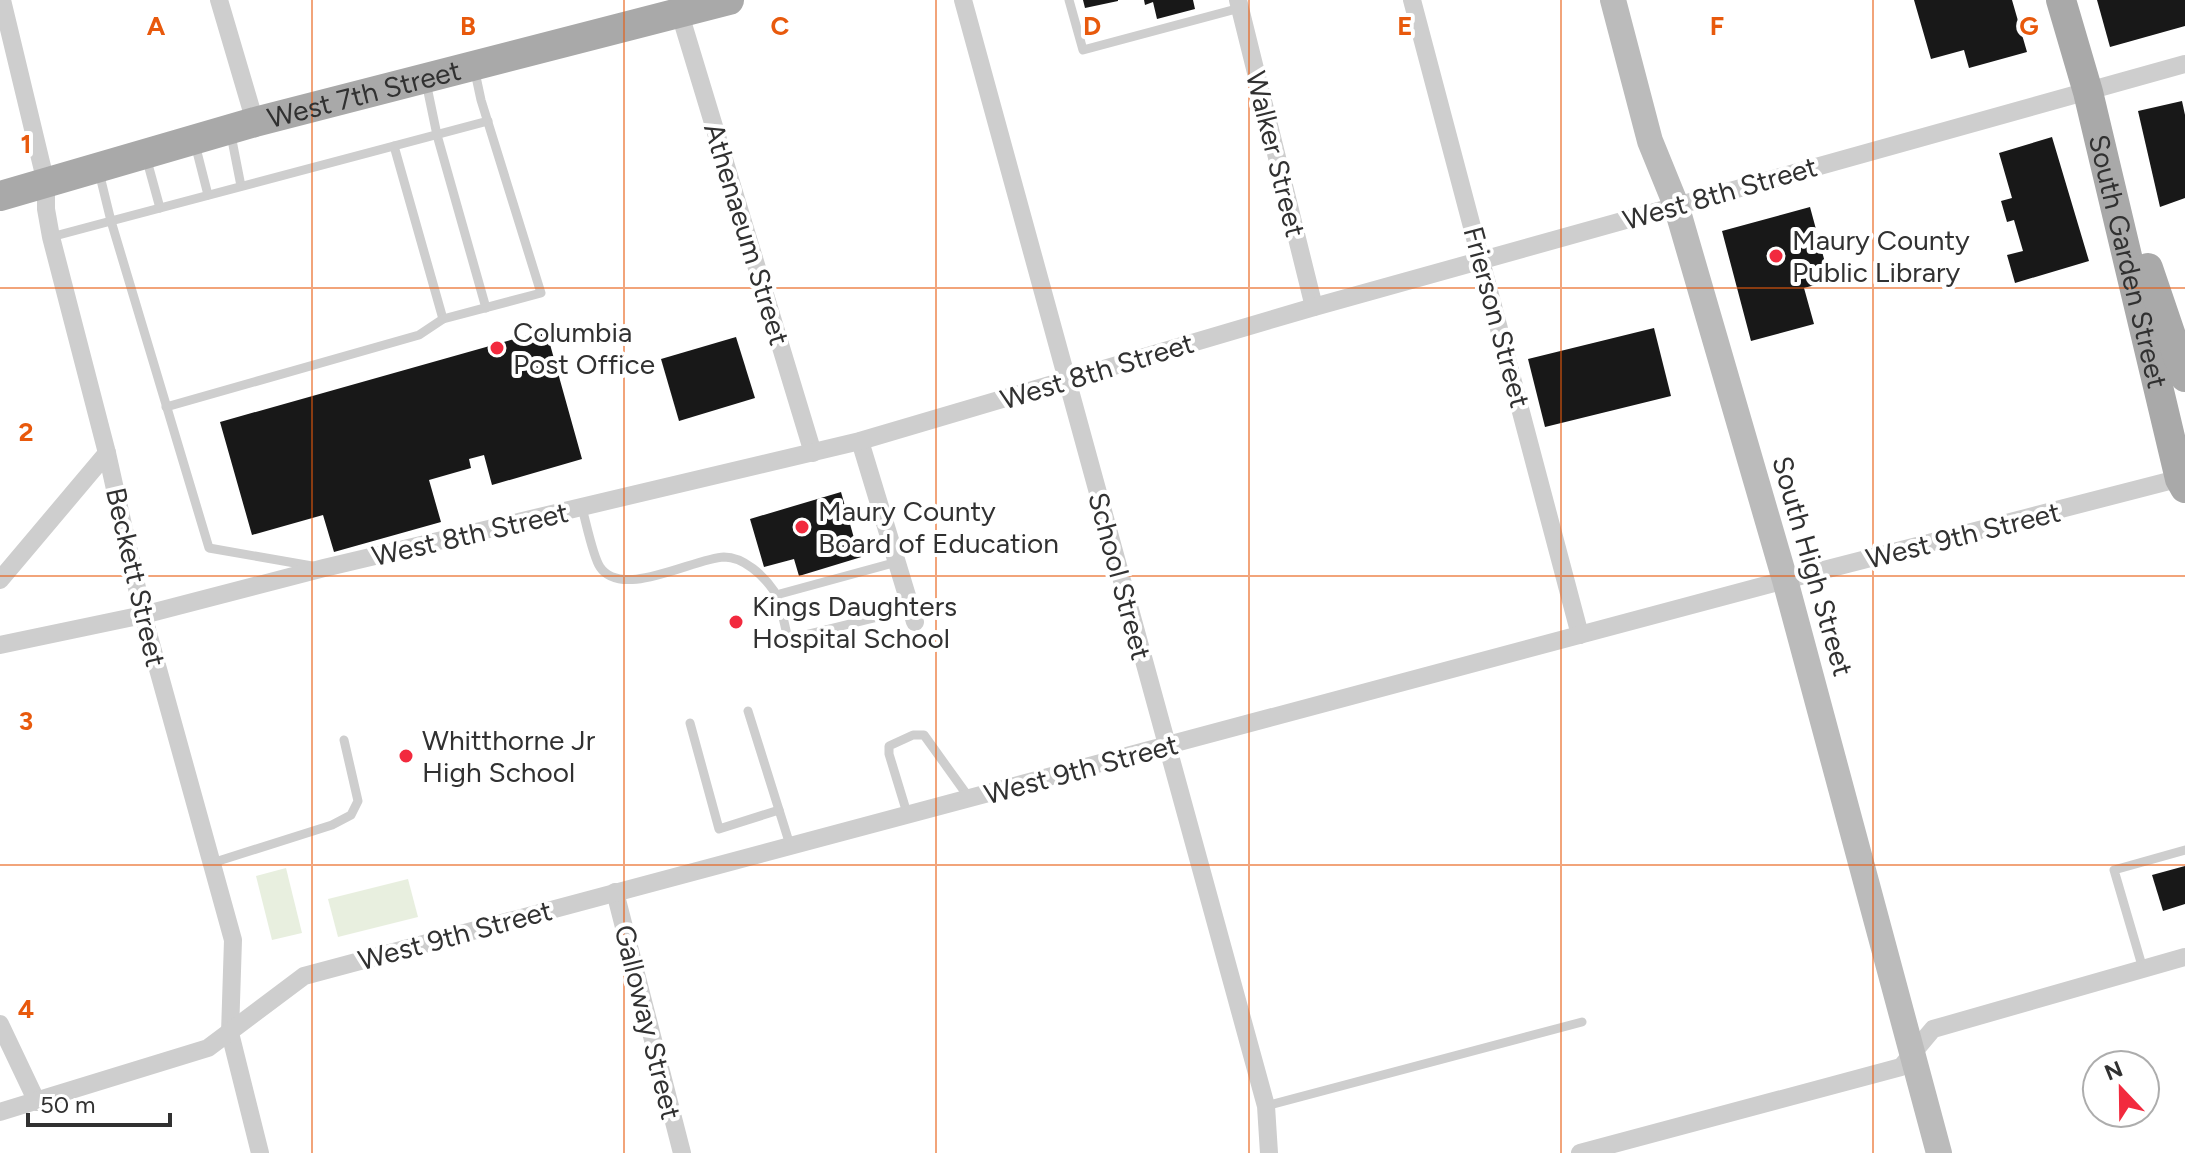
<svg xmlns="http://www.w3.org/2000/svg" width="2185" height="1153" viewBox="0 0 2185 1153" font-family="Figtree,sans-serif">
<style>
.green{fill:#e8efdf}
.building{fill:#181818}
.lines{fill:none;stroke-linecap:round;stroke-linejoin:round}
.lane{stroke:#cecece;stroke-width:9}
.street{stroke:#cecece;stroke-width:18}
.secondary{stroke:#bbb;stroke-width:26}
.primary{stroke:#a9a9a9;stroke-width:30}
.grid{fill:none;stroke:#e8590c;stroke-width:2;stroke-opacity:0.55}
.poi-dot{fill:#f22a3e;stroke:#fff;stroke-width:3}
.labels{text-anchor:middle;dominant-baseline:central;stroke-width:8;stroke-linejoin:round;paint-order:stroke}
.street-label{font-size:28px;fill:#313131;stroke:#fff}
.poi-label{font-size:28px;fill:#313131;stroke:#fff;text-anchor:start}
.grid-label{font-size:26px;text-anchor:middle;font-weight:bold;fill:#e8590c;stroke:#fff;stroke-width:8;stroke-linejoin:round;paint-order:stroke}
</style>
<rect width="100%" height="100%" fill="#fff"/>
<g class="green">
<path d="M286 868 302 933 272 940 256 876Z"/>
<path d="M408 879 418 917 338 937 328 899Z"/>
</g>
<g class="building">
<path d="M1083 0H1118V1L1085 8Z"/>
<path d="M1144 0H1193L1195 9 1157 19 1153 2 1145 5Z"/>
<path d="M1914 0H2012L2027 52 1969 68 1964 50 1931 59Z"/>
<path d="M2097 0H2185V26L2110 47Z"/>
<path d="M2182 101 2185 115V198L2160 207 2138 111Z"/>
<path d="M2052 137 2089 261 2015 283 2007 255 2023 251 2014 220 2007 222 2001 201 2012 198 1999 153Z"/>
<path d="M1810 207 1830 281 1804 288 1814 324 1751 341 1722 231Z"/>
<path d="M1654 328 1671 396 1545 427 1528 359Z"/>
<path d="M546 330 582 459 492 485 484 455 469 459 471 468 429 480 441 522 334 552 323 515 252 535 220 422Z"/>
<path d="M736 337 755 398 679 421 661 359Z"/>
<path d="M841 492 854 538 862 536 868 555 799 576 794 559 764 567 750 519Z"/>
<path d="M2185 866V904L2163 911 2152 875Z"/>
</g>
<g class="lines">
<g class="lane">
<path d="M1069 0 1083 50 1240 8"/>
<path d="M426 82 437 135 486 308"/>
<path d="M231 135 241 186"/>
<path d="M195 144 208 195"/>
<path d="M394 146 443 319 541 293 481 100 475 72"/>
<path d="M146 157 160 208"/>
<path d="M99 172 111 221 488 121"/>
<path d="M51 237 111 221 209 548 312 566"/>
<path d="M166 407 419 335 443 319"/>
<path d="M582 508C586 522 593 557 600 567 622 600 694 558 724 557 744 557 764 576 774 591 782 605 784 624 788 639L911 609"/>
<path d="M776 595 897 562"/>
<path d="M748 711 790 845"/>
<path d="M690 723 719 829 779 810"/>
<path d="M907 813 889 754V746L913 735H924L970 799"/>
<path d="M212 863 332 825 351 815 358 801 344 740"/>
<path d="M2143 969 2114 870 2185 850"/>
<path d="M1266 1106 1582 1022"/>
</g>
<g class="street">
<path d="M2 0 46 183V209L51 237 107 453 143 615 233 940 230 1033 260 1153"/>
<path d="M219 0 255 122"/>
<path d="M963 0 1266 1106 1269 1153"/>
<path d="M1238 0 1314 307"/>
<path d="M1412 0 1580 635"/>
<path d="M680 14 813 453"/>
<path d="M860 441 915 622"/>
<path d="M0 580 107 453"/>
<path d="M0 645 143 615 324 568 860 441 1314 307 2185 64"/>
<path d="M615 892 682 1153"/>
<path d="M0 1024 37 1102"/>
<path d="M0 1112 208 1048 304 976 1785 580 2185 477"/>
<path d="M1580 1153 1901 1067 1933 1029 2185 957"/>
</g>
<path class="secondary" d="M1613 0 1650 141 1676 205 1785 580 1939 1153"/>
<g class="primary">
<path id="s1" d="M2061 0 2088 92 2180 479 2185 488"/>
<path id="s2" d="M0 196 255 122 729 0"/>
<path d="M2148 268 2185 377"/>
</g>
</g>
<path class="grid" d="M312 0V1153M624 0V1153M936 0V1153M1249 0V1153M1561 0V1153M1873 0V1153M0 288H2185M0 576H2185M0 865H2185"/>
<g class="poi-dot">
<circle cx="1776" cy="256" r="8"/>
<circle cx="497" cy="348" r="8"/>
<circle cx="802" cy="527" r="8"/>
<circle cx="736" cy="622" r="8"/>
<circle cx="406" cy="756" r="8"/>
</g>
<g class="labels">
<g class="street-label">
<text stroke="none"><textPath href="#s2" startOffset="378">West 7th Street</textPath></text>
<text transform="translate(1276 154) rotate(76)">Walker Street</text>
<text transform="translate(1720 193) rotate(-16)">West 8th Street</text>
<text transform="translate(747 234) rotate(73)">Athenaeum Street</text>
<text stroke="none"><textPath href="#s1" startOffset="270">South Garden Street</textPath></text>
<text transform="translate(1497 317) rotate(75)">Frierson Street</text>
<text transform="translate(1097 371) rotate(-17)">West 8th Street</text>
<text transform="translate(470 534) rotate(-13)">West 8th Street</text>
<text transform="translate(1963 535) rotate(-14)">West 9th Street</text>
<text transform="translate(1813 566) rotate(74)">South High Street</text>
<text transform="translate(1120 576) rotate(75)">School Street</text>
<text transform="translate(136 577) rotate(77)">Beckett Street</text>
<text transform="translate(1081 769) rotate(-15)">West 9th Street</text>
<text transform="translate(455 935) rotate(-15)">West 9th Street</text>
<text transform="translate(648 1022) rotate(76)">Galloway Street</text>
</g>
<g class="poi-label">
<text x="1792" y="240">Maury County<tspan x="1792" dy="32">Public Library</tspan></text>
<text x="513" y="332">Columbia<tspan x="513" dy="32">Post Office</tspan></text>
<text x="818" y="511">Maury County<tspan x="818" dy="32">Board of Education</tspan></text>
<text x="752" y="606">Kings Daughters<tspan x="752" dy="32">Hospital School</tspan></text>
<text x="422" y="740">Whitthorne Jr<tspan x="422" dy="32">High School</tspan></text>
</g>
</g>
<g class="grid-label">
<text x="156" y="35">A</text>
<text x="468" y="35">B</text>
<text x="780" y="35">C</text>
<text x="1092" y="35">D</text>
<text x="1405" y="35">E</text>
<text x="1717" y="35">F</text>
<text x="2029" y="35">G</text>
<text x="26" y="153">1</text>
<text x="26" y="441">2</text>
<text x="26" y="730">3</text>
<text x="26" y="1018">4</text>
</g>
<g transform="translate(2121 1089) rotate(338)"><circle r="38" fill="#ffffff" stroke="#adadad" stroke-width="2"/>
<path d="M0-6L14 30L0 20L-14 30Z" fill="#f22a3e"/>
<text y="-12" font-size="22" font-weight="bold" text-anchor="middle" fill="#313131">N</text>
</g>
<path d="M28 1113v12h142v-12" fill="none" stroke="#313131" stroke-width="4"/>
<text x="40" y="1113" font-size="24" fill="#313131" stroke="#ffffff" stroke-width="6" paint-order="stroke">50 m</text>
</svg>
